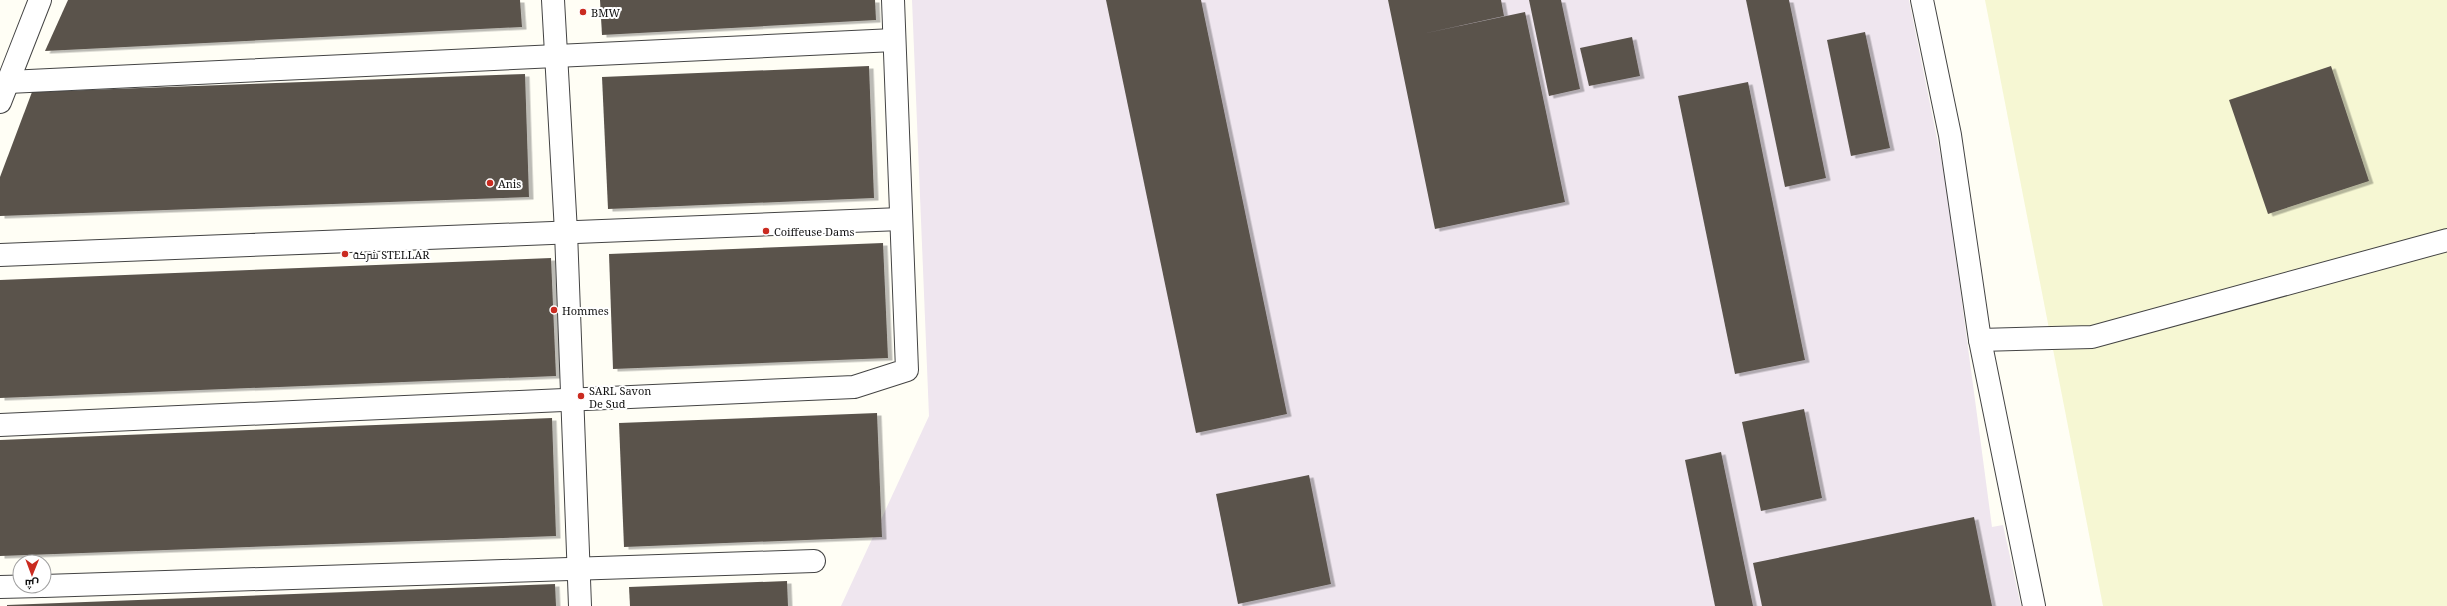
<svg xmlns="http://www.w3.org/2000/svg" width="2447" height="606" viewBox="0 0 2447 606" font-family="'Noto Serif',Cairo,serif">
<style>
.industrial{fill:#efe6ef}
.farmland{fill:#f6f7d3}
.building{fill:#5a534c;filter:url(#shadow)}
.lines{fill:none;stroke-linecap:round;stroke-linejoin:round}
.minor-casing{stroke:#444;stroke-width:24}
.minor{stroke:#fff;stroke-width:22}
.poi-dot{fill:#ca2b20;stroke:#fff;stroke-width:1.5}
.labels{text-anchor:middle;dominant-baseline:central;stroke-width:4;stroke-linejoin:round;paint-order:stroke}
.poi-label{font-size:11px;fill:#111;stroke:#fff;text-anchor:start}
</style>
<defs>
<filter id="shadow"><feDropShadow dx="4.5" dy="2.5" stdDeviation="0" flood-color="#0004"/></filter>
</defs>
<rect width="100%" height="100%" fill="#fffef5"/>
<path class="industrial" d="M912 0H1909L1946 183 1992 527 2003 525 2021 606H841L929 416Z"/>
<path class="farmland" d="M1985 0H2447V606H2103Z"/>
<g class="building">
<path d="M68 0H520L522 27 45 51Z"/>
<path d="M600 0H875L876 20 602 35Z"/>
<path d="M1106 0H1201L1287 414 1196 433Z"/>
<path d="M1388 0H1501L1504 16 1422 34 1525 12 1565 202 1435 229Z"/>
<path d="M1529 0H1561L1580 89 1549 96Z"/>
<path d="M1746 0H1789L1826 178 1785 187Z"/>
<path d="M1865 32 1890 148 1851 156 1827 40Z"/>
<path d="M1632 37 1640 76 1589 86 1580 48Z"/>
<path d="M869 66 874 198 608 209 602 77Z"/>
<path d="M2331 66 2369 181 2268 214 2229 100Z"/>
<path d="M525 74 529 197 0 216V177L32 92Z"/>
<path d="M1748 82 1805 360 1735 374 1678 96Z"/>
<path d="M883 243 888 358 613 369 609 254Z"/>
<path d="M551 258 556 376 0 398V280Z"/>
<path d="M1804 409 1822 498 1761 511 1742 422Z"/>
<path d="M877 413 882 537 624 547 619 423Z"/>
<path d="M552 418 556 536 0 556V440Z"/>
<path d="M1721 452 1753 606H1715L1685 460Z"/>
<path d="M1309 475 1331 584 1238 604 1216 494Z"/>
<path d="M1974 517 1992 606H1762L1753 563Z"/>
<path d="M787 581 788 606H630L629 587Z"/>
<path d="M555 584 556 606H7V605Z"/>
</g>
<g class="lines">
<defs>
<g id="minor">
<path d="M553 0 566 232 580 606"/>
<path d="M1922 0 1950 135 1980 340 2034 606"/>
<path d="M8 82 894 40"/>
<path d="M0 102 40 0"/>
<path d="M0 255 901 219"/>
<path d="M1980 340 2092 337 2447 240"/>
<path d="M0 425 854 387 907 370 893 0"/>
<path d="M44 586 814 561"/>
<path d="M0 587 41 586"/>
</g>
</defs>
<use href="#minor" class="minor-casing"/>
<use href="#minor" class="minor"/>
</g>
<g class="poi-dot">
<circle cx="583" cy="12" r="4"/>
<circle cx="490" cy="183" r="4"/>
<circle cx="766" cy="231" r="4"/>
<circle cx="345" cy="254" r="4"/>
<circle cx="554" cy="310" r="4"/>
<circle cx="581" cy="396" r="4"/>
</g>
<g class="labels">
<g class="poi-label">
<text x="591" y="12">BMW</text>
<text x="498" y="183">Anis</text>
<text x="774" y="231">Coiffeuse Dams</text>
<text x="353" y="254">شركة STELLAR</text>
<text x="562" y="310">Hommes</text>
<text x="589" y="390">SARL Savon<tspan x="589" dy="13">De Sud</tspan></text>
</g>
</g>
<g transform="translate(32 574) rotate(181)"><circle r="19" fill="#ffffff" stroke="#a0a0a0"/>
<path d="M0-3L7 15L0 10L-7 15Z" fill="#ca2b20"/>
<text y="-6" font-size="11" font-weight="bold" text-anchor="middle" fill="#111111">ش</text>
</g>
</svg>
